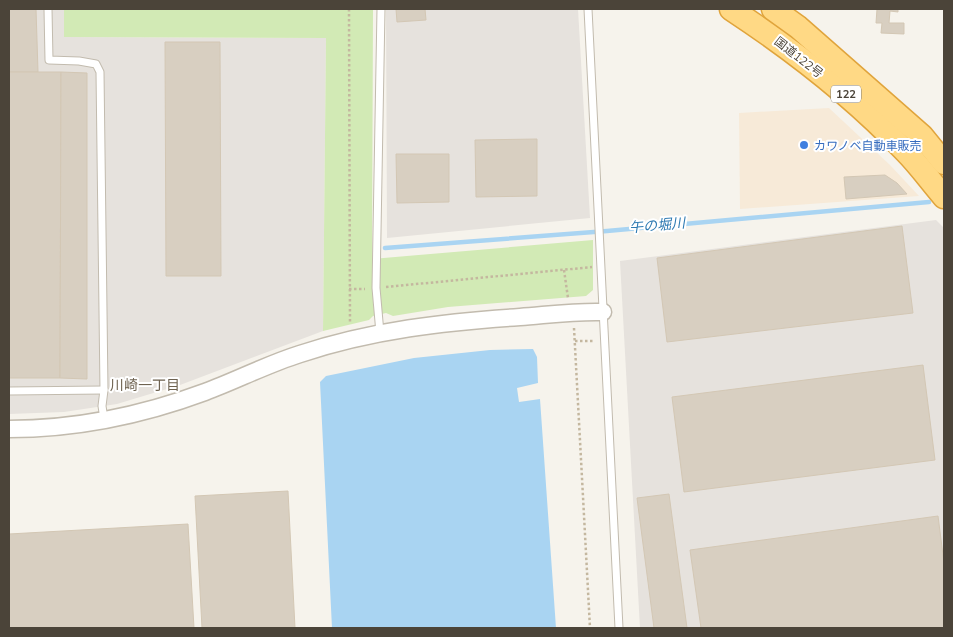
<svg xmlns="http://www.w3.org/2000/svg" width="953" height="637" viewBox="0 0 953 637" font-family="Mulish,'Noto Sans JP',sans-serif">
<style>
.commercial{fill:#f7ead8}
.industrial{fill:#e6e2dd}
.green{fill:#d2eab5}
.water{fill:#a9d4f2}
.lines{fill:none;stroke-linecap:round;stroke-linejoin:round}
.stream{stroke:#a9d4f2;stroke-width:4.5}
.building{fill:#d8cfc1;stroke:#d3c7b4}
.service-casing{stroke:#c2bbae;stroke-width:9}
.tertiary-casing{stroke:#c2bbae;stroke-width:19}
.trunk-casing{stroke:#e0a43c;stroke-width:25}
.path{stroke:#c4b79f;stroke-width:2.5;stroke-dasharray:2.5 2.5;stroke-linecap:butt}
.service{stroke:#fff;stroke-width:7}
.tertiary{stroke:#fff;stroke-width:16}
.trunk{stroke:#ffd985;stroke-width:22}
.shop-dot{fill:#3f7fe0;stroke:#fff;stroke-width:2}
.labels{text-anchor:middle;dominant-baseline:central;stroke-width:4;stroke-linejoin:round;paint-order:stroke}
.shield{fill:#fff;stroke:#817c74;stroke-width:1}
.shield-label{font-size:11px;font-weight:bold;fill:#4b4439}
.street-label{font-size:12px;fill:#4b4439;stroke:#fff}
.shop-label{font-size:12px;fill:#366cbe;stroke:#fff;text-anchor:start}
.water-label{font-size:14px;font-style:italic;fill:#2e7ab2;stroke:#fff}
.neighbourhood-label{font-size:14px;fill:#6e6250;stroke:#fff}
</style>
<rect width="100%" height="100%" fill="#f6f3ec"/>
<path class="commercial" d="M829 108 890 165 919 196 740 209 739 113Z"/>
<g class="industrial">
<path d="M9 9H64L65 37 326 38 323 331 180 385 117 404 64 412 9 414Z"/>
<path d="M386 9H578L590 218 387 238Z"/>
<path d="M936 220 944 228V628H640L620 261Z"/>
</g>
<path class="green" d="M64 9H373L372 259 593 240V290L586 296 448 307 393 316 386 313 373 316 369 320 323 331 326 38 64 37Z"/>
<path class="water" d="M533 349 537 357 538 383 517 388 519 402 540 399 556 628H332L320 382 326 376 414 358 490 350Z"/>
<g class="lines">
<path class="stream" d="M385 248 607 231 929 202"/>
</g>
<g class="building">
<path d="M9 9H36L38 72H9Z"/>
<path d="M396 9H425L426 20 397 22Z"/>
<path d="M877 9H898V12L890 11 889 23H904V34L881 33 882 23H876Z"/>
<path d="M165 42H220L221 276H166Z"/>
<path d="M9 72H61L60 378H9Z"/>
<path d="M61 72 87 73V379L60 378Z"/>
<path d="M537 139V196L476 197 475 140Z"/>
<path d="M396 154H449V202L397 203Z"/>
<path d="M885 175 897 183 907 194 846 199 844 177Z"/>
<path d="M902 226 913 313 667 342 657 258Z"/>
<path d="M923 365 935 460 684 492 672 397Z"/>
<path d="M288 491 295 628H202L195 496Z"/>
<path d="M669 494 687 628H654L637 498Z"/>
<path d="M938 516 944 563V628H701L690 550Z"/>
<path d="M188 524 194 628H9V534Z"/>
</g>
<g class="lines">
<defs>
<g id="service">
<path d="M48 9 49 60 79 61 96 64 100 72 104 390 102 406 104 419"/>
<path d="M588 9 619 628"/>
<path d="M380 333 376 288 381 9"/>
<path d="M9 391 104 390"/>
</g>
<path id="tertiary" d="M9 429C75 429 143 415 205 392 237 380 268 364 300 354 372 330 445 322 520 317 547 315 575 311 603 312"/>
<g id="trunk">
<path d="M731 9C793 50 853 96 905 151 919 165 931 182 944 197"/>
<path d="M773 9 798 27 922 136 944 163"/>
</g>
</defs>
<use href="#service" class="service-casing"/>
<use href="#tertiary" class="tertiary-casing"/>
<use href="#trunk" class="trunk-casing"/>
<g class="path">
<path d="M349 9 350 324"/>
<path d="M564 270 568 298"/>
<path d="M386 287 592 267"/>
<path d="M349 289H365"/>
<path d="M574 328 590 628"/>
<path d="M575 341H593"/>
</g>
<use href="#service" class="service"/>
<use href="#tertiary" class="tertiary"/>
<use href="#trunk" class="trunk"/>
</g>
<circle class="shop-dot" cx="804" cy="145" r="5"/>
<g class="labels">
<rect class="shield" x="831" y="85.5" width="30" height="17" rx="4"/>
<g class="shield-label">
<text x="846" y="94">122</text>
</g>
<g class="street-label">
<text transform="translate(799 57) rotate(38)">国道122号</text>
</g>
<g class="shop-label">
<text x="814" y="145">カワノベ自動車販売</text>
</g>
<g class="water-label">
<text transform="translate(657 225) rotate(-5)">午の堀川</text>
</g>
<g class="neighbourhood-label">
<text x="145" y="385">川崎一丁目</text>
</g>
</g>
<rect width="953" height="637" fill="none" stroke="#4b4439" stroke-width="20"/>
</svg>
